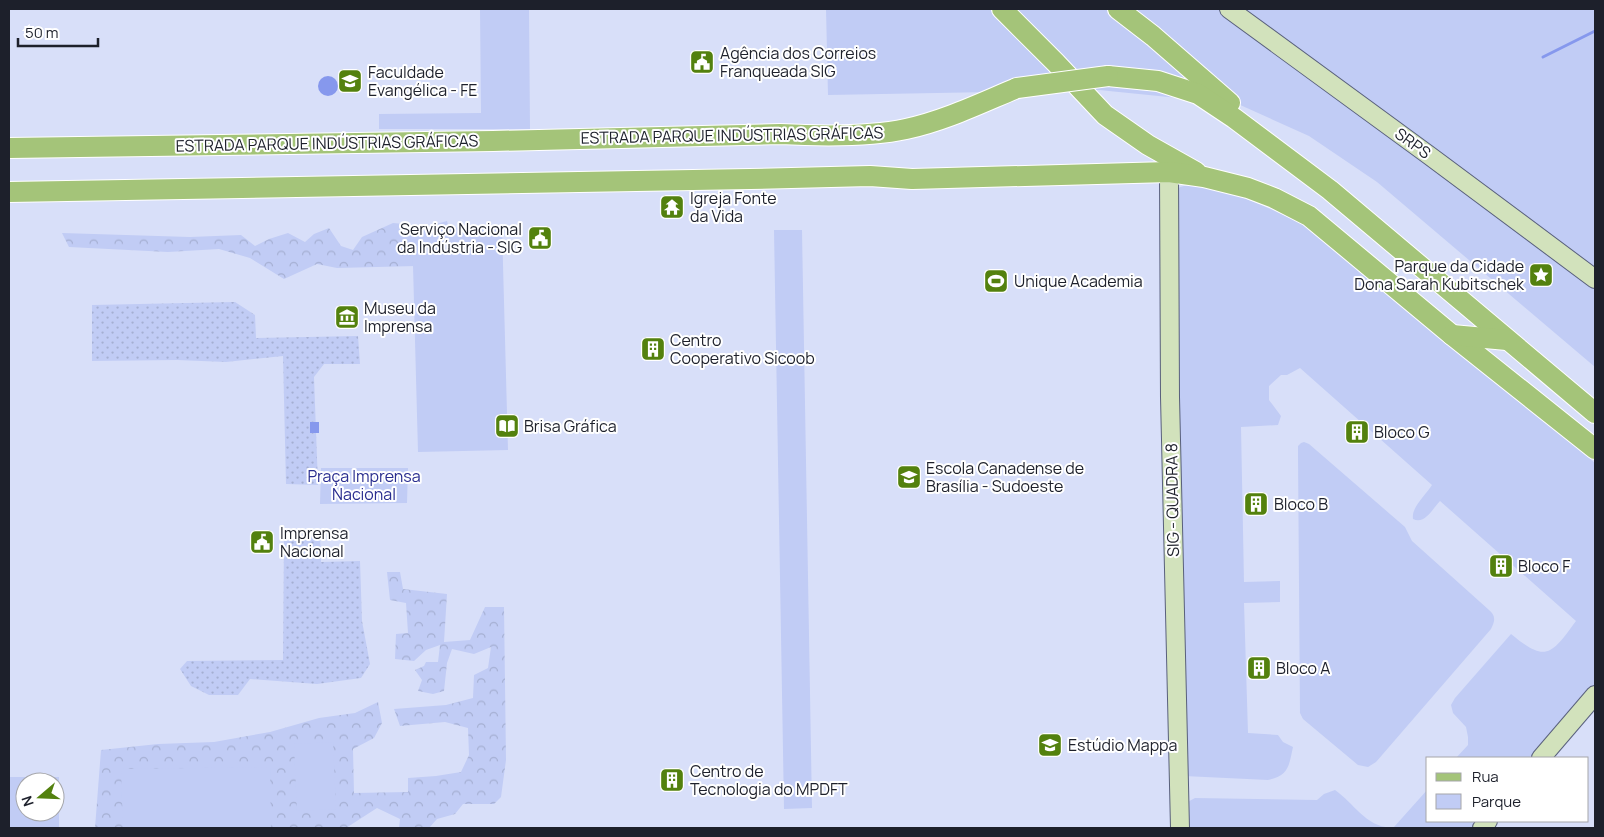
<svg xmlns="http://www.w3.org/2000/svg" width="1604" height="837" viewBox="0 0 1604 837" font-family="Manrope,sans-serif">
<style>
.grass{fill:url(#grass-dots)}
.forest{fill:url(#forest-crowns)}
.park{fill:#c1ccf5;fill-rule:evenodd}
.water{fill:#8698ed}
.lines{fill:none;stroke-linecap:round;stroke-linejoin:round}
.stream{stroke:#8698ed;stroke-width:3}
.secondary-casing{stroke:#59607c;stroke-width:20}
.primary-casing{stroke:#fff;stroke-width:22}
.secondary{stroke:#d2e2bc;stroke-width:18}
.primary{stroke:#a4c479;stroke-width:20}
.primary-bridge-casing{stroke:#fff;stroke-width:22;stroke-linecap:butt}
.primary-bridge{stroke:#a4c479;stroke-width:20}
.labels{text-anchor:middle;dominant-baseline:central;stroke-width:4;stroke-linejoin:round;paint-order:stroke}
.poi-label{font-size:16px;fill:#1d202b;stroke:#fff;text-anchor:start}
.street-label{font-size:16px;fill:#1d202b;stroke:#fff}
.park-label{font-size:16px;fill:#292d8f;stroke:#fff}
</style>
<defs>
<pattern id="grass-dots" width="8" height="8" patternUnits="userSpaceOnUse" patternTransform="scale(1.25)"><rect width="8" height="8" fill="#c1ccf5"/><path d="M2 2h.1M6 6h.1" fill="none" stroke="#a5afd2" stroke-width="1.8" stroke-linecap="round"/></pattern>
<pattern id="forest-crowns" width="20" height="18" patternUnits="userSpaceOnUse" patternTransform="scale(1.25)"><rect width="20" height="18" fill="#c1ccf5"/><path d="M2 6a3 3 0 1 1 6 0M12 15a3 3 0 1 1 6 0" fill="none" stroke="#a5afd2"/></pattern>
</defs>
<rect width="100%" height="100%" fill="#d8dff9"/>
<g class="grass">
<path d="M235 302 255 315 256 338 358 336 360 364H324L314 377 318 485 286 484 283 356 226 362 177 360 92 361V305Z"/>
<path d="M320 535 321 562 360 561 362 621 370 664 361 678 317 684 250 679 238 695H209L191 686 180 669 187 661 283 660 284 536Z"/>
</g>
<g class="forest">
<path d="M447 221 451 235 416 266 337 268 317 264 284 279 250 258 219 249 168 252 69 247 62 233 190 237 241 235 255 246 269 239 288 233 305 242 314 234 329 228 341 246 353 250 362 237 393 223 429 226Z"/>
<path d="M387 572H400L403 589 447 594 444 642 470 640 485 607H504L506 760 501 797 494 804H463L455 814 437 819 429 828H399L400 819 377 808 346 828H95L101 750 158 744 214 742 270 732 319 718 355 713 378 702 382 723 374 738 353 749 354 793 408 792V778L436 776 461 772 469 755 468 728 445 722 400 726 394 709 446 705 473 698 474 675 488 668 491 647 474 654 452 649 447 663 444 691 433 694 418 691 422 680 415 670 424 666 426 662H438L440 645 426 650 414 661 395 659 396 634 408 633 406 603 390 600Z"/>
</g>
<g class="park">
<path d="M480 9H529L530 129H379V114L481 113Z"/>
<path d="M826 9H1595V367L1377 182 1309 136 1238 104 1099 90 828 95Z"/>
<path d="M1192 184C1239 192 1279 212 1321 234L1595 463V686L1534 758H1456L1468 745V737L1466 727 1453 713 1451 705 1455 698 1511 634C1546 663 1551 655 1576 621L1440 501C1433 508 1425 525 1413 519 1411 507 1426 495 1432 485L1300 368 1287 375H1281L1269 386V400L1281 416 1278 425 1241 427 1244 582 1280 581V602L1244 603 1248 733 1278 735 1283 742 1293 747C1289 765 1289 776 1268 780L1184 776 1175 193 1180 187Z"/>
<path d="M502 227 508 450 418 452 412 228Z"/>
<path d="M774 230H802L812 808 784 809Z"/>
<path d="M1304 442 1309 444 1405 527 1412 541 1489 610C1496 616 1495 621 1491 629L1376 762 1368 767 1358 765 1303 719 1300 713 1298 455V446L1301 443Z"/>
<path d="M321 468H408L407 503 320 504Z"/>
<path d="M333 742 336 809 297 811 294 744Z"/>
<path d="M270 767 271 828H123L121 769Z"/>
<path d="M9 777H59V828H9ZM25 782H55V812H25Z"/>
<path d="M1428 789V821H1481L1475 828H1185L1184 804 1195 798 1317 800 1324 794 1335 790C1354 803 1368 830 1394 827Z"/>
</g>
<g class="water">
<circle cx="328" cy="86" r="10"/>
<rect x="310" y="422" width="9" height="11"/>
</g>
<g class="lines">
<path class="stream" d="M1543 57 1595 31"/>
<defs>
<g id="secondary">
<path d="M1229 9 1430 156 1595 279"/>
<path d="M1169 172 1170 397 1180 828"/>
<path d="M1541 758 1595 695"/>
<path d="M1482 828 1488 821"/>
</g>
<g id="primary">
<path d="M1002 9 1056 63 1105 115 1148 145 1196 172"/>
<path d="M1118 9 1153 36 1230 103"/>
<path d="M1108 76 1158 81 1198 94 1234 118 1330 190 1595 413"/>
<path d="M9 148 493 141 780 134C818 136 869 137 906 129 944 121 981 103 1017 88"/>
<path d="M9 192 750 179 870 176 912 179 1169 172 1204 177 1248 188 1274 198 1309 216 1452 335 1595 449"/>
<path d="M1452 335 1507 340"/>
</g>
</defs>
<use href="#secondary" class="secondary-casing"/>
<use href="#primary" class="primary-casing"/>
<use href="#secondary" class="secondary"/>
<use href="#primary" class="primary"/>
<defs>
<path id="primary-bridge" d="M1017 88 1108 76"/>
</defs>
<use href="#primary-bridge" class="primary-bridge-casing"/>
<use href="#primary-bridge" class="primary-bridge"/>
</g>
<defs>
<symbol id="civic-square" viewBox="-11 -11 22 22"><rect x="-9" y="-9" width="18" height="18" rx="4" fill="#53810e" stroke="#fff"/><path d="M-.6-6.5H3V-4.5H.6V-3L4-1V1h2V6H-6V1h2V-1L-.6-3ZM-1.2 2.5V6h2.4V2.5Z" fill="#fff"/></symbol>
<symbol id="university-square" viewBox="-11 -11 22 22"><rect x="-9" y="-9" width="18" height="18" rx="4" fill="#53810e" stroke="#fff"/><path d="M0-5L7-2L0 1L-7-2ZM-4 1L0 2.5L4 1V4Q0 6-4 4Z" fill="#fff"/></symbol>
<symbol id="temple-square" viewBox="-11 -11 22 22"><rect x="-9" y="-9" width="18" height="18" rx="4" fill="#53810e" stroke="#fff"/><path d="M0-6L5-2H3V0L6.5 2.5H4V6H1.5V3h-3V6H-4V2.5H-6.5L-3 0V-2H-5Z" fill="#fff"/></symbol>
<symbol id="sight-square" viewBox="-11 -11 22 22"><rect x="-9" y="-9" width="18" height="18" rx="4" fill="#53810e" stroke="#fff"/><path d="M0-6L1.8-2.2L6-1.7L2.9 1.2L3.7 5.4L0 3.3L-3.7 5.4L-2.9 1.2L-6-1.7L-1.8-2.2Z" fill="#fff"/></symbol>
<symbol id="stadium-square" viewBox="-11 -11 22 22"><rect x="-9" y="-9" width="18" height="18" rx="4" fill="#53810e" stroke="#fff"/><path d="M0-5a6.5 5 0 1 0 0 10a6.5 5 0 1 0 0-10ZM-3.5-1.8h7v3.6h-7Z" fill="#fff"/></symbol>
<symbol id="museum-square" viewBox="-11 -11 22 22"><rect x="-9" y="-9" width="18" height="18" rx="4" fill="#53810e" stroke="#fff"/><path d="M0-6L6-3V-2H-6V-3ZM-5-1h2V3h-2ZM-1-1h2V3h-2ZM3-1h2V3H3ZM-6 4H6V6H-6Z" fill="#fff"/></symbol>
<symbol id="building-square" viewBox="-11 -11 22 22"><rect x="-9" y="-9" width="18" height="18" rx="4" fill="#53810e" stroke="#fff"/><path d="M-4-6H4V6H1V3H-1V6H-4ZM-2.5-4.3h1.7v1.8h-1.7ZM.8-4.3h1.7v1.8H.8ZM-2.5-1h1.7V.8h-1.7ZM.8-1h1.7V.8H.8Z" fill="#fff"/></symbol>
<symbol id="library-square" viewBox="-11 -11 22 22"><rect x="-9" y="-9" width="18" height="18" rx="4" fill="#53810e" stroke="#fff"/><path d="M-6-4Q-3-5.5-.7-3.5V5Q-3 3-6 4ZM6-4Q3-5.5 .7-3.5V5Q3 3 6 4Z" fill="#fff"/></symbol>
<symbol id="school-square" viewBox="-11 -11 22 22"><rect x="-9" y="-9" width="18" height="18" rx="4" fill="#53810e" stroke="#fff"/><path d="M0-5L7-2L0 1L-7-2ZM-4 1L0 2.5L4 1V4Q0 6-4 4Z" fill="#fff"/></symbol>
</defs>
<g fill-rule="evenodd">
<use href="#civic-square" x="688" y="48" width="28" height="28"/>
<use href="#university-square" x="336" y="67" width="28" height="28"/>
<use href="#temple-square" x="658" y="193" width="28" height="28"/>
<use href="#civic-square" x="526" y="224" width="28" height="28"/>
<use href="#sight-square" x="1527" y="261" width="28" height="28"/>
<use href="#stadium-square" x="982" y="267" width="28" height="28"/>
<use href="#museum-square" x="333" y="303" width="28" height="28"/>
<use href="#building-square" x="639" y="335" width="28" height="28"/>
<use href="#library-square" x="493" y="412" width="28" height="28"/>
<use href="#building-square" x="1343" y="418" width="28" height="28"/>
<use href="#school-square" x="895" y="463" width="28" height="28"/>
<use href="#building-square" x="1242" y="490" width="28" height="28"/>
<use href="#civic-square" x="248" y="528" width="28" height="28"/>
<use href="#building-square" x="1487" y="552" width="28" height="28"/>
<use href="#building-square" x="1245" y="654" width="28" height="28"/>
<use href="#university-square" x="1036" y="731" width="28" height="28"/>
<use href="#building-square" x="658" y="766" width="28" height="28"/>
</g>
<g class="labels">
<g class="poi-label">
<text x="720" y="53">Agência dos Correios<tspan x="720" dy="18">Franqueada SIG</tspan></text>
<text x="368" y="72">Faculdade<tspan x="368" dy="18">Evangélica - FE</tspan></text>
<text x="690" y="198">Igreja Fonte<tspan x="690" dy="18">da Vida</tspan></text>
<text x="522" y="229" text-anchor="end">Serviço Nacional<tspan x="522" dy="18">da Indústria - SIG</tspan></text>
<text x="1524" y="266" text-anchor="end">Parque da Cidade<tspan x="1524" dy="18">Dona Sarah Kubitschek</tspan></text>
<text x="1014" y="281">Unique Academia</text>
<text x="364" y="308">Museu da<tspan x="364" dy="18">Imprensa</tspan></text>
<text x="670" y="340">Centro<tspan x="670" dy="18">Cooperativo Sicoob</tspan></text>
<text x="524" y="426">Brisa Gráfica</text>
<text x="1374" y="432">Bloco G</text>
<text x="926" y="468">Escola Canadense de<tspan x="926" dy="18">Brasília - Sudoeste</tspan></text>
<text x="1274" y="504">Bloco B</text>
<text x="280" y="533">Imprensa<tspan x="280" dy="18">Nacional</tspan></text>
<text x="1518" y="566">Bloco F</text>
<text x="1276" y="668">Bloco A</text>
<text x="1068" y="745">Estúdio Mappa</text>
<text x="690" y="771">Centro de<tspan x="690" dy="18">Tecnologia do MPDFT</tspan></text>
</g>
<g class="street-label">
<text transform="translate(732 135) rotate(-1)">ESTRADA PARQUE INDÚSTRIAS GRÁFICAS</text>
<text transform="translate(327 143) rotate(-1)">ESTRADA PARQUE INDÚSTRIAS GRÁFICAS</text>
<text transform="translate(1413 143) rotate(36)">SRPS</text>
<text transform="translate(1172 500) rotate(-91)">SIG - QUADRA 8</text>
</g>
<g class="park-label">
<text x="364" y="476">Praça Imprensa<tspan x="364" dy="18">Nacional</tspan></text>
</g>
</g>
<rect width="1604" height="837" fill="none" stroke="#1d202b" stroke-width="20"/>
<rect x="1426" y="757" width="162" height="65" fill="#ffffff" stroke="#a5a6aa"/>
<rect x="1436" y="773" width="25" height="8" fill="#a4c479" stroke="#a5a6aa"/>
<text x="1472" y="782" font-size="15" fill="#1d202b">Rua</text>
<rect x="1436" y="794" width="25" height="15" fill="#c1ccf5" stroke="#a5a6aa"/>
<text x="1472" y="807" font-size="15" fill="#1d202b">Parque</text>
<g transform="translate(40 797) rotate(251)"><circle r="24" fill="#ffffff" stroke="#a5a6aa"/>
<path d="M0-4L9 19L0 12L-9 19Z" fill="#53810e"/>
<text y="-8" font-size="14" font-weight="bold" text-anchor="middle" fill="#1d202b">N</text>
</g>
<path d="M18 38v8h80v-8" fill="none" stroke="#1d202b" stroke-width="2.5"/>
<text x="25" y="38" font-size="15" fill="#1d202b" stroke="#ffffff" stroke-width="4" paint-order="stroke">50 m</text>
</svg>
